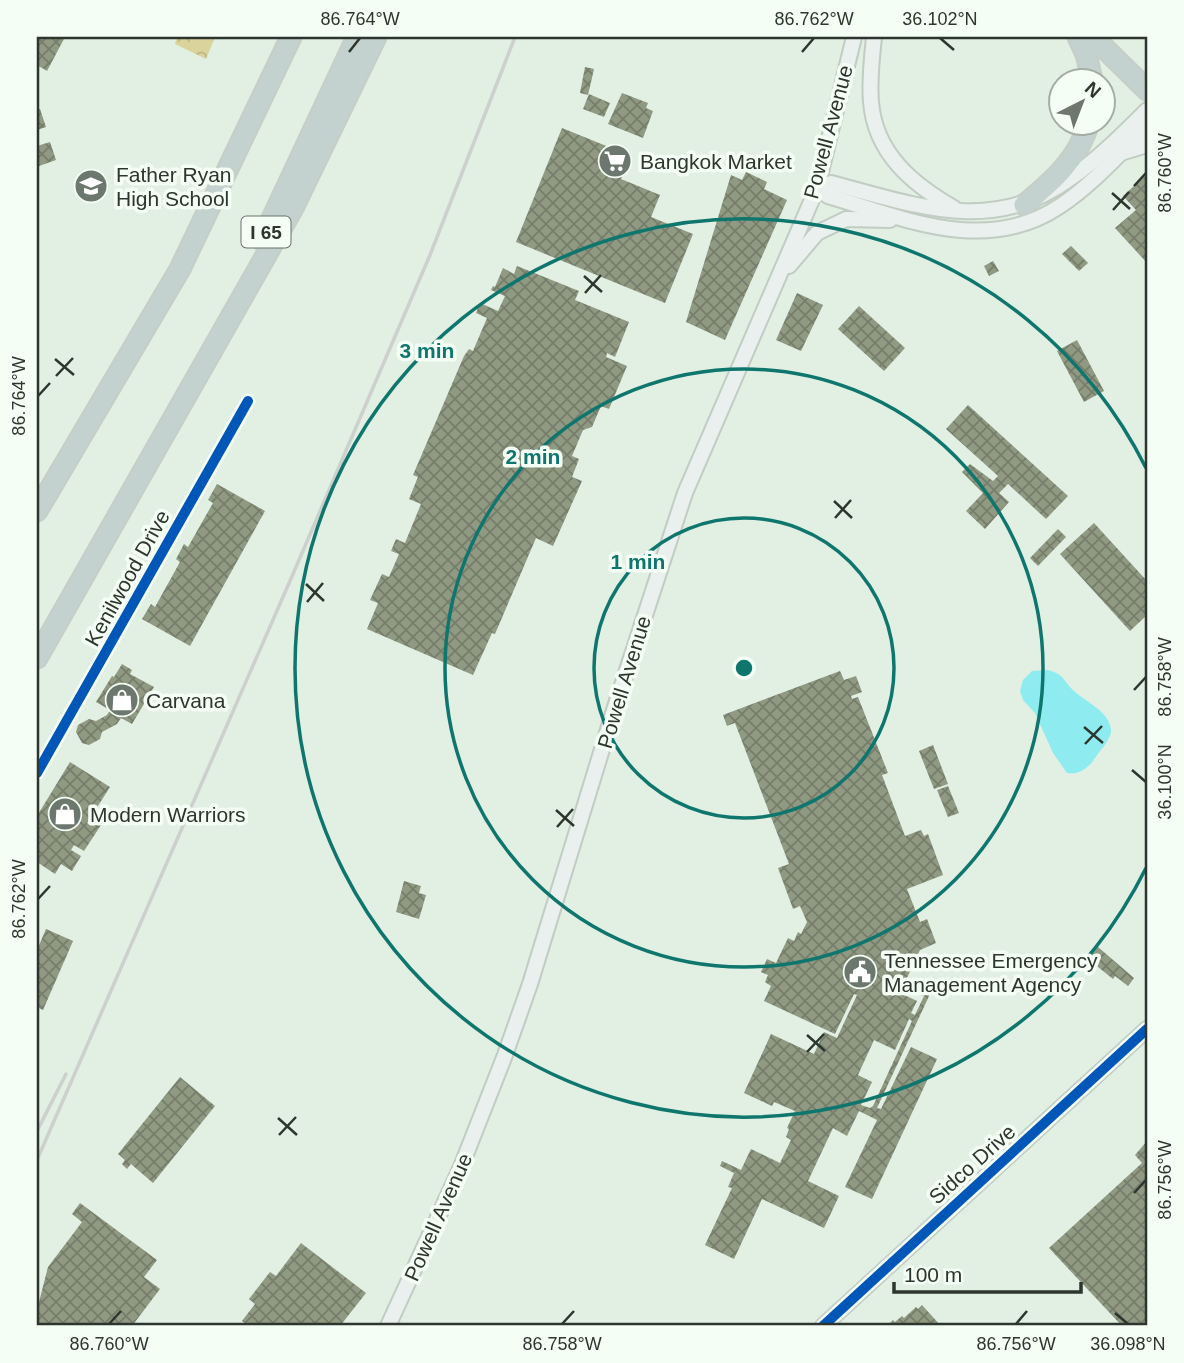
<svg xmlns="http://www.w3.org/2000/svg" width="1184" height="1363" viewBox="0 0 1184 1363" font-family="Arial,sans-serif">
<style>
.forest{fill:url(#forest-crowns)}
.water{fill:#8eecf0}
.building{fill:url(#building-cross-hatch);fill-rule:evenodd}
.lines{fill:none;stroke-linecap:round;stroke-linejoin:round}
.street-casing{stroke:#c1ccc2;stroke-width:14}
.secondary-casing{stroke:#c1ccc2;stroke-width:18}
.highway-casing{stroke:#c7cdc7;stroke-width:23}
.street{stroke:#fbfdfb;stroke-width:10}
.secondary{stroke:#eaf0ed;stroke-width:14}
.highway{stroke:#c3d2ce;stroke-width:19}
.rail{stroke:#cdd0cd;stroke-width:3.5}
.cycleway-casing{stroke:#f4fef5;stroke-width:15}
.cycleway{stroke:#0057b8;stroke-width:10}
.ticks{fill:none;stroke:#2d362e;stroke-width:2.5}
.ring{fill:none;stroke:#0f766e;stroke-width:3.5}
.labels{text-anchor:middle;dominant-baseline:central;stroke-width:7;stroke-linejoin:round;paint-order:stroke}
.shield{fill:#f4fef5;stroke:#69726a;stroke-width:2}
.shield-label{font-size:19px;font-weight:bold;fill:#2d362e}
.street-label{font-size:21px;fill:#2d362e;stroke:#f4fef5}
.poi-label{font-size:21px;fill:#2d362e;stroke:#f4fef5;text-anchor:start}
.centre{fill:#0f766e;stroke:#f4fef5;stroke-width:3.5}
.ring-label{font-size:21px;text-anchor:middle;font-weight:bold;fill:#0f766e;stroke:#f4fef5;stroke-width:7;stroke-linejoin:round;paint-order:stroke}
.neatline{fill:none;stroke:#2d362e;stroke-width:2.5}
.ticks-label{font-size:18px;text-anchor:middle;fill:#2d362e}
</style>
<defs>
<pattern id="forest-crowns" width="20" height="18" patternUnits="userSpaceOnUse" patternTransform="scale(1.75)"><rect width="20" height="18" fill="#dbd39c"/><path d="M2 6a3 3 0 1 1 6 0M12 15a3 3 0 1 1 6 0" fill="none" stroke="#bcb687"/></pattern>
<pattern id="building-cross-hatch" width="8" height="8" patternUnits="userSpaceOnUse" patternTransform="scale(1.75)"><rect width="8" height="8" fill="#909982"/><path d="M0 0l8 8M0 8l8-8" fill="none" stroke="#767e6b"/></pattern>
</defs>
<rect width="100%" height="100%" fill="#e2efe3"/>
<path class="forest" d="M177 37H215L206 59 175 44Z"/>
<path class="water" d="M1048 670C1065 675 1062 679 1073 690 1085 702 1108 710 1111 729 1112 739 1100 750 1095 758 1088 768 1080 775 1067 773L1053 753 1035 713 1023 700 1020 691 1023 680 1032 671Z"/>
<g class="building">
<path d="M37 37H65L47 71 37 65Z"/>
<path d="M585 67 594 69 588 95 580 93Z"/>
<path d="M622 93 648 103 646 108 653 111 643 138 608 124Z"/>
<path d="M589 94 610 103 604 117 583 109Z"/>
<path d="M40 109 46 127 37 130V110Z"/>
<path d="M562 128 631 156 621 179 660 195 651 217 693 234 665 303 516 242Z"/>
<path d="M50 142 56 160 39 166 37 146Z"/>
<path d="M746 172 767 182 764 189 787 200 725 340 686 322 731 175 742 180Z"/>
<path d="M1147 174V263L1115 228 1136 210 1123 196Z"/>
<path d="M1071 246 1088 263 1079 271 1062 254Z"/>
<path d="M993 261 999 271 989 276 984 266Z"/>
<path d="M517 266 579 291 575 300 629 322 615 357 607 353 606 357 627 366 609 409 601 406 592 427 583 430 572 456 579 459 572 477 582 481 553 546 536 538 495 634 492 633 473 675 367 629 378 603 370 600 382 574 389 577 399 554 391 551 396 539 405 543 421 504 409 499 418 477 413 475 464 356 469 349 473 351 487 318 476 313 480 303 498 311 505 296 491 290 493 286 495 287 503 268 514 274Z"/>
<path d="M797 293 823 305 801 351 776 340Z"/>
<path d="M859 306 905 348 884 371 838 329Z"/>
<path d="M1077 340 1104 391 1084 402 1057 351Z"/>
<path d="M968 405 1068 496 1046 519 1008 484 999 493 1009 502 985 529 966 511 983 493 962 472 970 464 993 481 998 476 946 429Z"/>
<path d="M217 484 265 511 190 646 142 619 151 604 155 607 180 562 176 559 184 544 188 547 213 503 208 500Z"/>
<path d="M1094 523 1147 581V615L1130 631 1060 554Z"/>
<path d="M1058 529 1066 537 1038 566 1030 558Z"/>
<path d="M122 664 132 670 130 674 154 687 132 724 121 718 117 724 102 732 100 739 89 745 82 743 76 732 78 725 89 719 96 721 107 715 110 710 96 702 112 676 114 677Z"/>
<path d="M840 671 844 680 856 676 862 692 851 696 852 699 858 697 888 773 882 775 905 836 921 830 924 836 928 834 943 875 907 889 920 922 927 919 936 943 920 950 900 993 917 1001 911 1013 915 1015 924 996 920 995 922 990 930 994 877 1108 881 1109 911 1047 937 1059 872 1199 845 1187 877 1120 859 1111 847 1136 833 1128 808 1181 839 1196 824 1228 762 1199 734 1259 705 1245 732 1188 728 1187 734 1173 720 1166 722 1161 741 1170 751 1149 780 1163 791 1140 786 1137 789 1129 787 1128 795 1111 774 1102 772 1106 744 1093 771 1034 814 1054 824 1032 837 1038 857 995 854 994 835 1034 764 1001 771 986 765 982 768 975 761 972 767 959 776 963 788 938 794 941 798 932 801 934 807 922 800 906 793 909 778 868 789 864 735 723 727 726 723 715ZM909 1019 912 1021 873 1106 870 1108 861 1105 872 1082 858 1075 874 1040 895 1050Z"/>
<path d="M933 745 948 784 934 789 919 751Z"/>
<path d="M70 762 110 787 87 823 90 825 93 820 101 825 84 851 74 845 71 850 81 856 72 871 61 864 55 874 37 862V816Z"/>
<path d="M948 786 959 813 948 817 937 790Z"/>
<path d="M404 881 421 886 419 893 426 895 419 919 396 912Z"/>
<path d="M46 929 73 941 43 1010 37 1007V950Z"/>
<path d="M1098 947 1134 978 1128 986 1115 976 1113 979 1088 959Z"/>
<path d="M180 1077 215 1106 153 1183 131 1164 127 1169 122 1164 125 1160 118 1154Z"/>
<path d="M1147 1141V1326H1122L1049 1248 1142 1163 1135 1155Z"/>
<path d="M80 1203 157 1260 144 1277 160 1289 132 1326H37V1301L39 1302 48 1267 82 1222 72 1214Z"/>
<path d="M301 1243 366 1293 340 1326H249L242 1321 255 1304 249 1299 270 1272 276 1276Z"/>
<path d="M922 1305 941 1326H890L889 1324 893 1320 895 1322 902 1316 904 1318 916 1307 918 1309Z"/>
</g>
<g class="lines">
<defs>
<path id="street" d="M37 773 248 401"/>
<g id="secondary">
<path d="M874 37C872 58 869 80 871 102 875 153 912 184 954 208"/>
<path d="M1124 152 1147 145"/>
<path d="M817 188 828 196C903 218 986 256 1060 206 1092 185 1119 154 1147 127"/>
<path d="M817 188 831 183C915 205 993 236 1071 178 1099 158 1123 134 1147 110"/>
<path d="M789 266 817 233 846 219 890 220"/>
<path d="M388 1326 461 1167 505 1055 530 984 615 707 685 493 817 188 854 37"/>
<path d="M823 1326 1147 1029"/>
</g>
<g id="highway">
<path d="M1078 37 1086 54 1092 80"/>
<path d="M1093 37 1147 90"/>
<path d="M1024 205C1052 182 1079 159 1089 122"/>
<path d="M262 240 357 37"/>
<path d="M37 511 180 269 291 37"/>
<path d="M37 658 293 208 376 37"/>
</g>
</defs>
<use href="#street" class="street-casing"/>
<use href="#secondary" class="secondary-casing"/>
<use href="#highway" class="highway-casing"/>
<use href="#street" class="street"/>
<use href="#secondary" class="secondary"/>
<use href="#highway" class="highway"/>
<g class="rail">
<path d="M37 1131 66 1074"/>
<path d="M37 1160 293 574 430 255 515 37"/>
</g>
<defs>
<g id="cycleway">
<path d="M37 773 248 401"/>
<path d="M823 1326 1147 1029"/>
</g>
</defs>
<use href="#cycleway" class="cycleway-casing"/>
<use href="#cycleway" class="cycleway"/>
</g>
<path class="ticks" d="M940 38 954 50M349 52 360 38M802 52 814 38M1134 186 1146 173M1112 193 1130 209M1113 210 1129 192M584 276 602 292M585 293 601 275M55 359 74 375M56 376 73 358M38 396 50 383M834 501 852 518M835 518 851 500M306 584 324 601M307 602 323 583M1134 690 1146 677M1084 727 1103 743M1085 744 1102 726M1132 770 1146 782M556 810 574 826M557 827 573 809M38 899 50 886M807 1035 825 1051M807 1052 824 1034M278 1118 297 1135M279 1135 296 1117M1134 1193 1146 1180M1115 1313 1128 1324M109 1324 121 1311M562 1324 574 1311M1016 1324 1027 1311"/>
<g class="ring">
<circle cx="744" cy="668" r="150"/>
<circle cx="744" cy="668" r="299"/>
<path d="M1146 868A449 449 0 1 1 1146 468"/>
</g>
<defs>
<symbol id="supermarket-disc" viewBox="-11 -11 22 22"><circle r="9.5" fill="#6c776d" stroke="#f4fef5"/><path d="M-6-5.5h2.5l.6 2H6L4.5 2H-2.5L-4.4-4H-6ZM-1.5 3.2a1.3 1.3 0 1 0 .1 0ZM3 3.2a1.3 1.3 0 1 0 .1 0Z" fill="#fff"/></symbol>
<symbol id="university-disc" viewBox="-11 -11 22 22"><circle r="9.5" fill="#6c776d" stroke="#f4fef5"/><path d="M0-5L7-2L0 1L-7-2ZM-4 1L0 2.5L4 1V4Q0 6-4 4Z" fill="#fff"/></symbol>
<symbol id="shop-disc" viewBox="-11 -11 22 22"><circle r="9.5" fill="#6c776d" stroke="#f4fef5"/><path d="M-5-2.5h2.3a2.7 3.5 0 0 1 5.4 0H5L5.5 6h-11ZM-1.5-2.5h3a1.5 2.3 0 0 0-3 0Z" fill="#fff"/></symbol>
<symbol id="civic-disc" viewBox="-11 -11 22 22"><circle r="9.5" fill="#6c776d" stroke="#f4fef5"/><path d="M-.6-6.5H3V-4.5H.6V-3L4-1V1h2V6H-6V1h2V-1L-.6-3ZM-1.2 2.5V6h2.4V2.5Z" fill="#fff"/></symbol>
</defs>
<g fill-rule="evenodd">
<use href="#supermarket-disc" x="596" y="142" width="38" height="38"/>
<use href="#university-disc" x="72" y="167" width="38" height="38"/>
<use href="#shop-disc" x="103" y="681" width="38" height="38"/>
<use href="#shop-disc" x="46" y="795" width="38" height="38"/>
<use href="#civic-disc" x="841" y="953" width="38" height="38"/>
</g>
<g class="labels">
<rect class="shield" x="241.5" y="216.5" width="49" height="31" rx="5"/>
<g class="shield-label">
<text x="266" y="232">I 65</text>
</g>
<g class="street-label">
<text transform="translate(828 132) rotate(-75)">Powell Avenue</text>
<text transform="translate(127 578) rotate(-61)">Kenilwood Drive</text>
<text transform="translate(624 682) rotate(-73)">Powell Avenue</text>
<text transform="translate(972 1164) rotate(-42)">Sidco Drive</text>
<text transform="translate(438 1217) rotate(-66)">Powell Avenue</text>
</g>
<g class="poi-label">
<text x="640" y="161">Bangkok Market</text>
<text x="116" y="174">Father Ryan<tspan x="116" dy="24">High School</tspan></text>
<text x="146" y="700">Carvana</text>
<text x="90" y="814">Modern Warriors</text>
<text x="884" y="960">Tennessee Emergency<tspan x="884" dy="24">Management Agency</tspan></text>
</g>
</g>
<circle cx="744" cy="668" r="10" class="centre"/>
<g class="ring-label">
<text x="427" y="358">3 min</text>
<text x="533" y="464">2 min</text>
<text x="638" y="569">1 min</text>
</g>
<rect width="1184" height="1363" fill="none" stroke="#f4fef5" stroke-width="77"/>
<g transform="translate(1082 102) rotate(42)"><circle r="33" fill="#f4fef5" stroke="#a4aea5" stroke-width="2"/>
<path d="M0-5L12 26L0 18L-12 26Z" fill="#6c776d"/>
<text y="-10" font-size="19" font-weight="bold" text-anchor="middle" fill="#2d362e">N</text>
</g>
<path d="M894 1282v10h187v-10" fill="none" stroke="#2d362e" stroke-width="3.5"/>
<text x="904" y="1282" font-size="21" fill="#2d362e" stroke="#f4fef5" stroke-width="5" paint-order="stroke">100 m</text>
<rect x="38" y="38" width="1108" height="1286" class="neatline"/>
<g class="ticks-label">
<text x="360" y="25">86.764°W</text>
<text x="814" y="25">86.762°W</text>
<text x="940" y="25">36.102°N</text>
<text transform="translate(1165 173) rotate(-90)" y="6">86.760°W</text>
<text transform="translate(19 396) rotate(-90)" y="6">86.764°W</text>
<text transform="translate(1165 677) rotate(-90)" y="6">86.758°W</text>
<text transform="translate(1165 782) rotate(-90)" y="6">36.100°N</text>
<text transform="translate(19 899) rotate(-90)" y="6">86.762°W</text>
<text transform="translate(1165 1180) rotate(-90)" y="6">86.756°W</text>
<text x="109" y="1350">86.760°W</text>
<text x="562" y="1350">86.758°W</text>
<text x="1016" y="1350">86.756°W</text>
<text x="1128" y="1350">36.098°N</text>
</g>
</svg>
